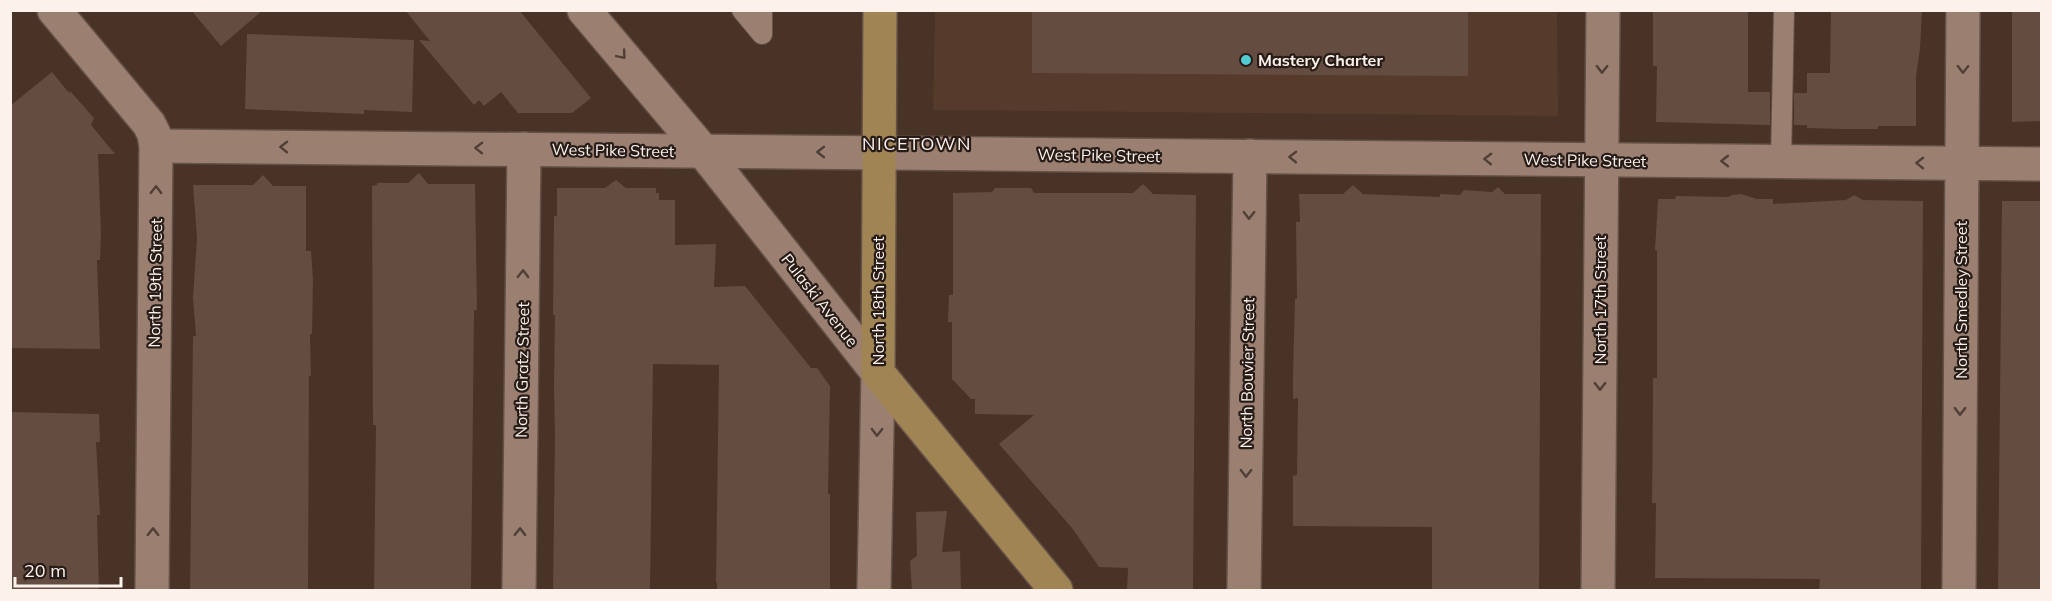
<svg xmlns="http://www.w3.org/2000/svg" width="2052" height="601" viewBox="0 0 2052 601" font-family="Mulish,sans-serif">
<style>
.built{fill:#563a2b}
.building{fill:#654c40}
.lines{fill:none;stroke-linecap:round;stroke-linejoin:round}
.lane-casing{stroke:#645147;stroke-width:22}
.street-casing{stroke:#645147;stroke-width:36}
.secondary-casing{stroke:#645147;stroke-width:36}
.lane{stroke:#9b8072;stroke-width:20}
.street{stroke:#9b8072;stroke-width:33}
.secondary{stroke:#a08454;stroke-width:33}
.oneway{stroke:#503f37}
.poi-dot{fill:#51ccd1;stroke:#271c17;stroke-width:2}
.labels{text-anchor:middle;dominant-baseline:central;stroke-width:4.5;stroke-linejoin:round;paint-order:stroke}
.poi-label{font-size:16px;font-weight:bold;fill:#fdf1eb;stroke:#271c17;text-anchor:start}
.street-label{font-size:16px;fill:#fdf1eb;stroke:#271c17}
.neighbourhood-label{font-size:18px;letter-spacing:1.5px;fill:#fdf1eb;stroke:#271c17}
</style>
<rect width="100%" height="100%" fill="#493226"/>
<path class="built" d="M935 11H1557L1558 116 933 110Z"/>
<g class="building">
<path d="M191 10H263L221 46Z"/>
<path d="M405 10H519L591 98 572 113H518L501 92 484 106 479 100 474 105 419 40 430 41Z"/>
<path d="M1032 10H1468V76L1032 73Z"/>
<path d="M1653 10H1748V92H1770V125L1656 122 1657 66H1653Z"/>
<path d="M1831 10H1922L1920 49 1916 76V126H1878V129H1841L1807 128V125H1794V93H1807V73H1830Z"/>
<path d="M2012 10H2042V121L2012 122Z"/>
<path d="M247 34 414 40 412 112 364 110V114L245 109Z"/>
<path d="M52 72 69 93 70 91 94 118 91 125 115 154H98L101 234 100 260H97L100 349 10 348V106Z"/>
<path d="M419 173 428 184H475L477 310H474L471 591H374L376 425H373L372 186 377 185V183H408Z"/>
<path d="M263 175 273 186H306V251H311L313 280 312 334H310L311 376H309L308 591H190L193 336H196L193 298 197 238 193 185H253Z"/>
<path d="M616 180 626 188H656V193H659V200H675V245L716 244 714 287 745 286 811 368H817L830 386 828 494H830V591H717V583H716L719 365 653 364 650 591H553L555 437 554 387 555 315H553L554 216H557V188H605Z"/>
<path d="M1143 184 1153 194 1196 195 1193 591H1127L1128 568 1099 567 1072 528 999 444 1034 415 975 414V399H971L952 379V322H948L949 295H953V193L992 192 995 188H1031L1034 193H1133Z"/>
<path d="M1353 185 1363 194 1440 197V194L1460 195 1464 190 1492 192 1498 187 1505 194H1541L1539 591H1432V527L1293 526V476L1297 475 1298 398 1293 399V373L1295 299H1297L1296 222H1300L1299 194H1343Z"/>
<path d="M1741 194 1757 199H1773V204L1846 200 1854 195 1863 200 1923 201 1921 591H1819L1820 579 1655 578 1656 503H1652L1653 402V378H1657V251L1655 250 1658 199H1675L1676 196 1728 197 1732 195Z"/>
<path d="M2002 201H2042V591H1998Z"/>
<path d="M10 412 99 414 100 442H96L100 515H97L99 591H10Z"/>
<path d="M947 511 942 552 960 551 961 591H912L910 561 917 556 916 512Z"/>
</g>
<g class="lines">
<defs>
<g id="lane">
<path d="M742 10 762 34V10"/>
<path d="M1781 161 1784 10"/>
</g>
<g id="street">
<path d="M54 10 149 124 154 134 156 146 152 590"/>
<path d="M584 10 703 151 878 373 874 590"/>
<path d="M156 146 2042 164"/>
<path d="M519 590 524 149"/>
<path d="M1244 590 1250 156"/>
<path d="M1598 590 1603 10"/>
<path d="M1959 590 1963 10"/>
</g>
<path id="secondary" d="M880 10 878 373 1056 590"/>
</defs>
<use href="#lane" class="lane-casing"/>
<use href="#street" class="street-casing"/>
<use href="#secondary" class="secondary-casing"/>
<use href="#lane" class="lane"/>
<use href="#street" class="street"/>
<use href="#secondary" class="secondary"/>
</g>
<defs><path id="oneway-chevron" d="M-2-3.5L2.5 0L-2 3.5" fill="none" stroke-width="1.6" stroke-linecap="round" stroke-linejoin="round" transform="scale(1.5)"/></defs>
<g class="oneway">
<use href="#oneway-chevron" transform="translate(622 55) rotate(50)"/>
<use href="#oneway-chevron" transform="translate(1602 69) rotate(91)"/>
<use href="#oneway-chevron" transform="translate(1963 69) rotate(91)"/>
<use href="#oneway-chevron" transform="translate(284 147) rotate(-179)"/>
<use href="#oneway-chevron" transform="translate(479 148) rotate(-179)"/>
<use href="#oneway-chevron" transform="translate(821 152) rotate(-180)"/>
<use href="#oneway-chevron" transform="translate(1293 157) rotate(-179)"/>
<use href="#oneway-chevron" transform="translate(1488 159) rotate(-179)"/>
<use href="#oneway-chevron" transform="translate(1725 161) rotate(-180)"/>
<use href="#oneway-chevron" transform="translate(1920 163) rotate(-179)"/>
<use href="#oneway-chevron" transform="translate(156 190) rotate(-89)"/>
<use href="#oneway-chevron" transform="translate(1249 215) rotate(91)"/>
<use href="#oneway-chevron" transform="translate(523 274) rotate(-89)"/>
<use href="#oneway-chevron" transform="translate(1600 386) rotate(90)"/>
<use href="#oneway-chevron" transform="translate(1960 411) rotate(90)"/>
<use href="#oneway-chevron" transform="translate(877 432) rotate(91)"/>
<use href="#oneway-chevron" transform="translate(1246 473) rotate(91)"/>
<use href="#oneway-chevron" transform="translate(153 532) rotate(-89)"/>
<use href="#oneway-chevron" transform="translate(520 532) rotate(-89)"/>
</g>
<circle class="poi-dot" cx="1246" cy="60" r="6"/>
<g class="labels">
<g class="poi-label">
<text x="1258" y="60">Mastery Charter</text>
</g>
<g class="street-label">
<text transform="translate(613 150) rotate(1)">West Pike Street</text>
<text transform="translate(1099 155) rotate(1)">West Pike Street</text>
<text transform="translate(1585 160) rotate(1)">West Pike Street</text>
<text transform="translate(155 283) rotate(-89)">North 19th Street</text>
<text transform="translate(820 300) rotate(52)">Pulaski Avenue</text>
<text transform="translate(1600 300) rotate(-90)">North 17th Street</text>
<text transform="translate(1961 300) rotate(-90)">North Smedley Street</text>
<text transform="translate(878 301) rotate(-90)">North 18th Street</text>
<text transform="translate(522 370) rotate(-89)">North Gratz Street</text>
<text transform="translate(1247 373) rotate(-89)">North Bouvier Street</text>
</g>
<g class="neighbourhood-label">
<text x="917" y="143">NICETOWN</text>
</g>
</g>
<rect width="2052" height="601" fill="none" stroke="#fdf1eb" stroke-width="24"/>
<path d="M15 577v9h106v-9" fill="none" stroke="#fdf1eb" stroke-width="3"/>
<text x="24" y="577" font-size="18" fill="#fdf1eb" stroke="#271c17" stroke-width="4.5" paint-order="stroke">20 m</text>
</svg>
